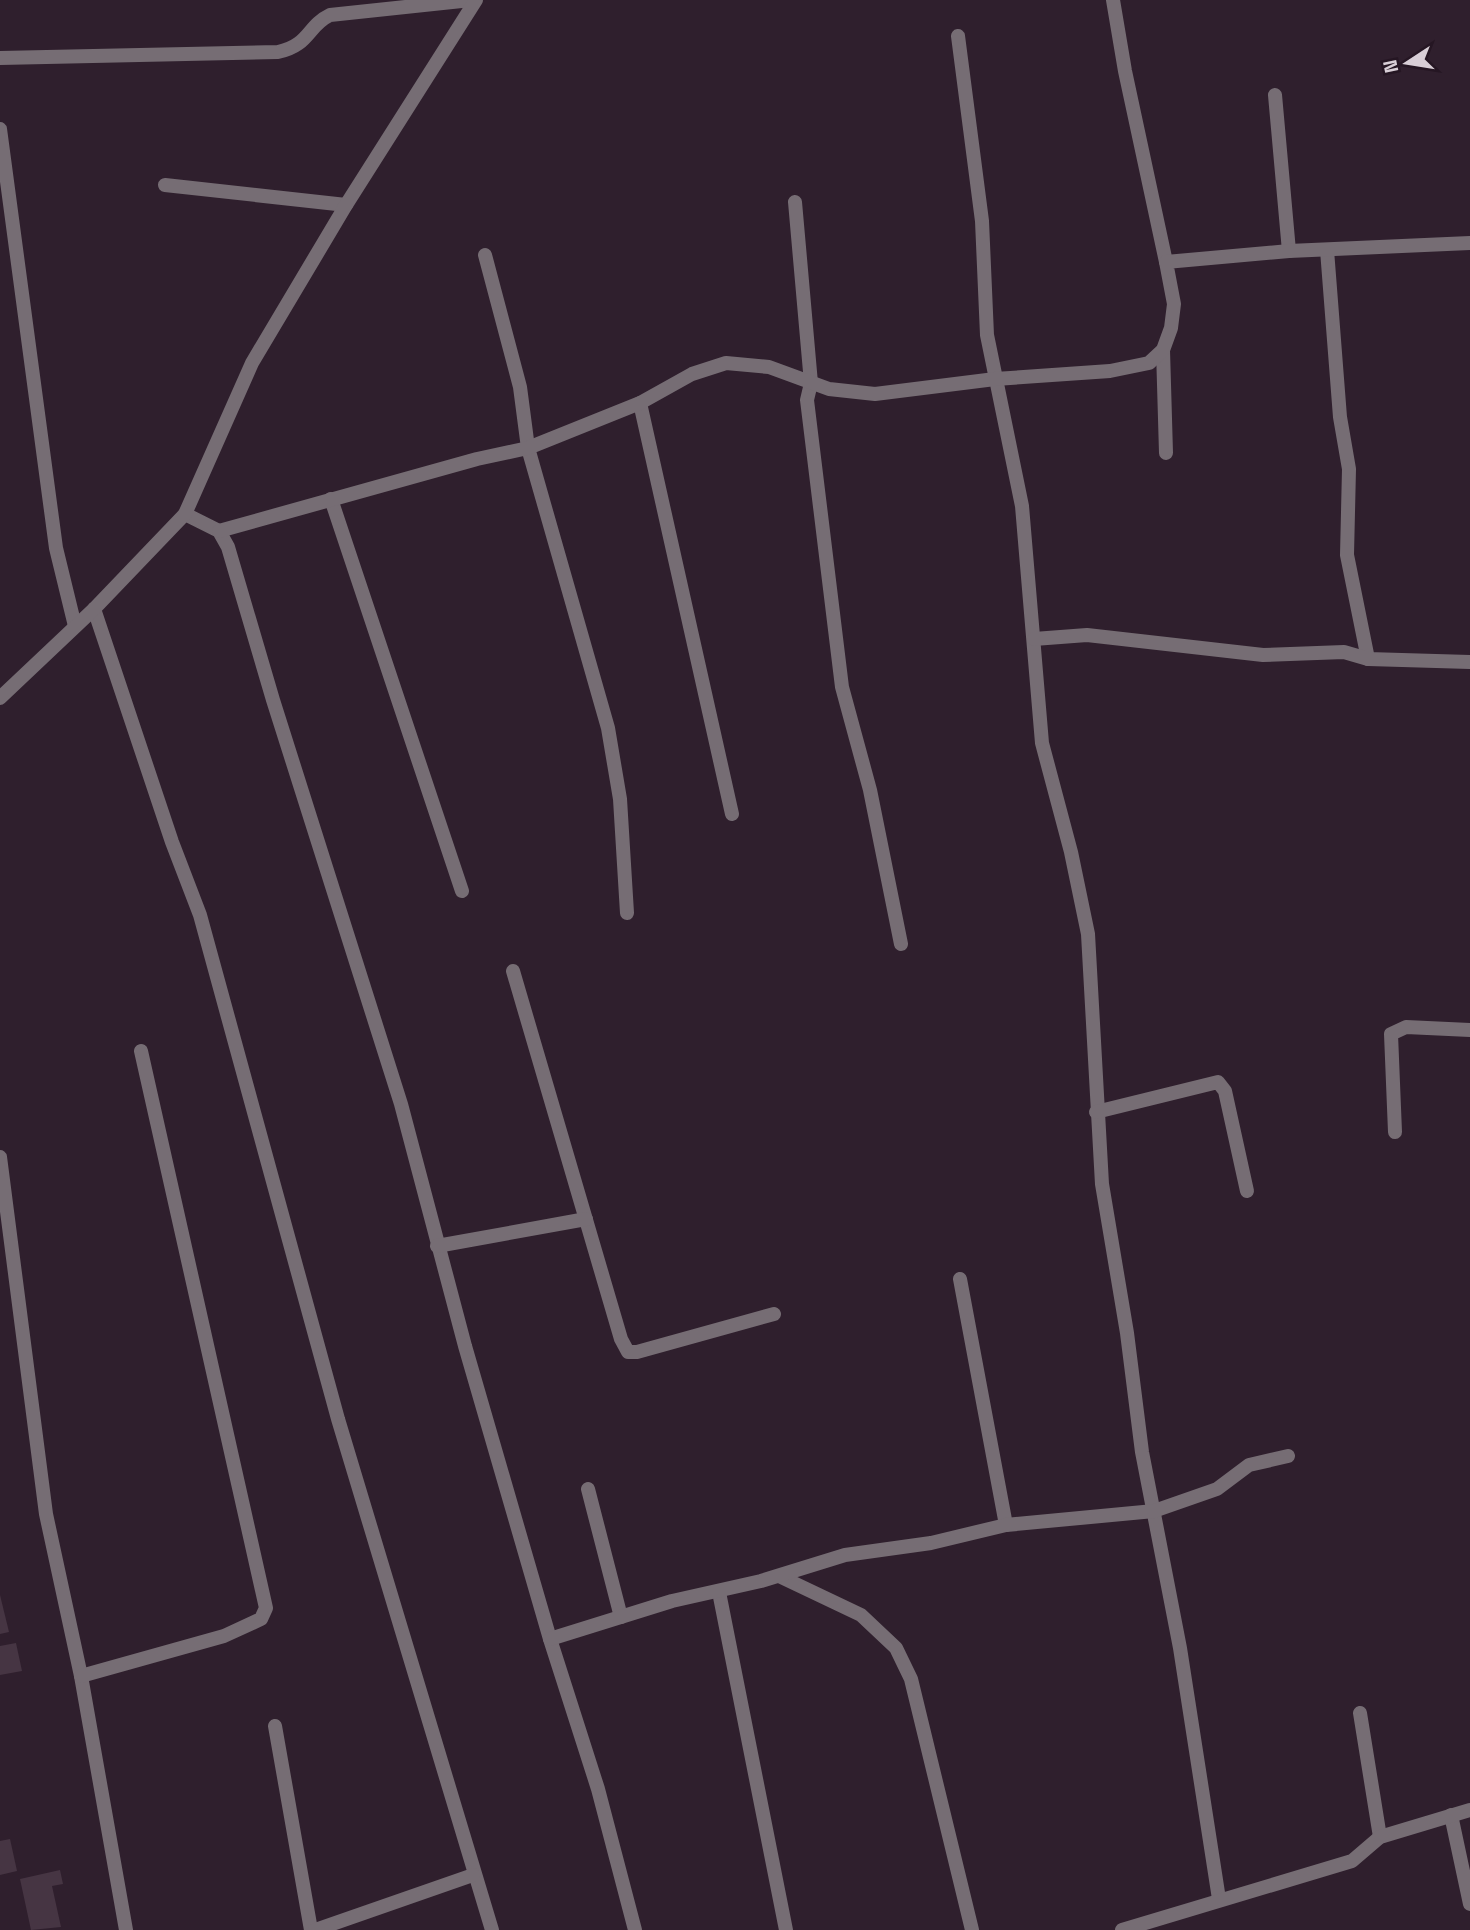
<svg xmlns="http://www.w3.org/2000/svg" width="1470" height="1930" viewBox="0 0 1470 1930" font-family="'Space Grotesk',sans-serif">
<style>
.building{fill:#463543}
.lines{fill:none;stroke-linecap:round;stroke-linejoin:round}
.minor{stroke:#766d74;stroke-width:14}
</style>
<rect width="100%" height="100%" fill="#2f1f2d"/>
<g class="building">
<path d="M0 1595 9 1632 0 1634Z"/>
<path d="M16 1643 22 1671 0 1675V1646Z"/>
<path d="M10 1839 17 1871 0 1875V1841Z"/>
<path d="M60 1870 63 1884 52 1886 61 1927 31 1930 20 1879Z"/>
</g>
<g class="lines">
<g class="minor">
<path d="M1113 0 1125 71 1166 262"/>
<path d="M958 36 982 221 987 335 1022 506 1042 743 1071 852 1088 934 1102 1184 1127 1333 1142 1452 1180 1648 1219 1899"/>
<path d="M0 58 278 52C310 45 307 26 330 15L471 0"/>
<path d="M1275 95 1289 251"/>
<path d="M0 129 56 548 75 626"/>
<path d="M165 185 346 205"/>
<path d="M795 202 811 383 807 400 842 687 870 790 901 944"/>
<path d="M1327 250 1340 417 1349 469 1347 555 1368 659"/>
<path d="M485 255 520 387 528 448 608 728 620 799 627 913"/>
<path d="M1163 350 1166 453"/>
<path d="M640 403 732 814"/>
<path d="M331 499 462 891"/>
<path d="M185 514 219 531 228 547 273 700 401 1104 465 1346 550 1639 598 1789 635 1930"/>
<path d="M219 531 477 459 528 448 640 403 692 374 726 363 769 367 829 389 875 394 995 379 1110 371 1149 363 1163 350 1171 328 1174 304 1166 262 1289 251 1470 243"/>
<path d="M94 609 172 842 200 915 338 1419 492 1930"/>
<path d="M1034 639 1087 635 1263 655 1344 652 1368 659 1470 662"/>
<path d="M0 698 94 609 185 514 252 363 346 205 476 0"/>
<path d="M513 971 621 1339 628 1352H637L774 1314"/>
<path d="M1096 1112 1218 1082 1225 1091 1247 1191"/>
<path d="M1395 1132 1391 1034 1406 1027 1470 1030"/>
<path d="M0 1157 46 1514 81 1676 126 1930"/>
<path d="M437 1246 586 1219"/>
<path d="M960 1279 1006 1525"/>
<path d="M588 1489 621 1617"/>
<path d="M779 1576 861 1615 896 1648 911 1679 972 1930"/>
<path d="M719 1592 786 1930"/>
<path d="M550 1639 672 1601 761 1581 845 1555 931 1543 1006 1525 1154 1511 1217 1489 1249 1465 1288 1456"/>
<path d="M81 1676 224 1636 261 1619 266 1608 141 1051"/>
<path d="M1360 1713 1380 1837"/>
<path d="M275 1726 311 1930"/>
<path d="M1451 1815 1470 1904"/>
<path d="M315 1930 473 1875"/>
<path d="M1122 1930 1352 1861 1380 1837 1470 1810"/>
</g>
</g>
<g transform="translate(1407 63) rotate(258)" stroke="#251623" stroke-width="5" paint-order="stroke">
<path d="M0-5L12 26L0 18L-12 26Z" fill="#d8ced6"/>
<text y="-10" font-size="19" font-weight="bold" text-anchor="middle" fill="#d8ced6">N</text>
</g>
</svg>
